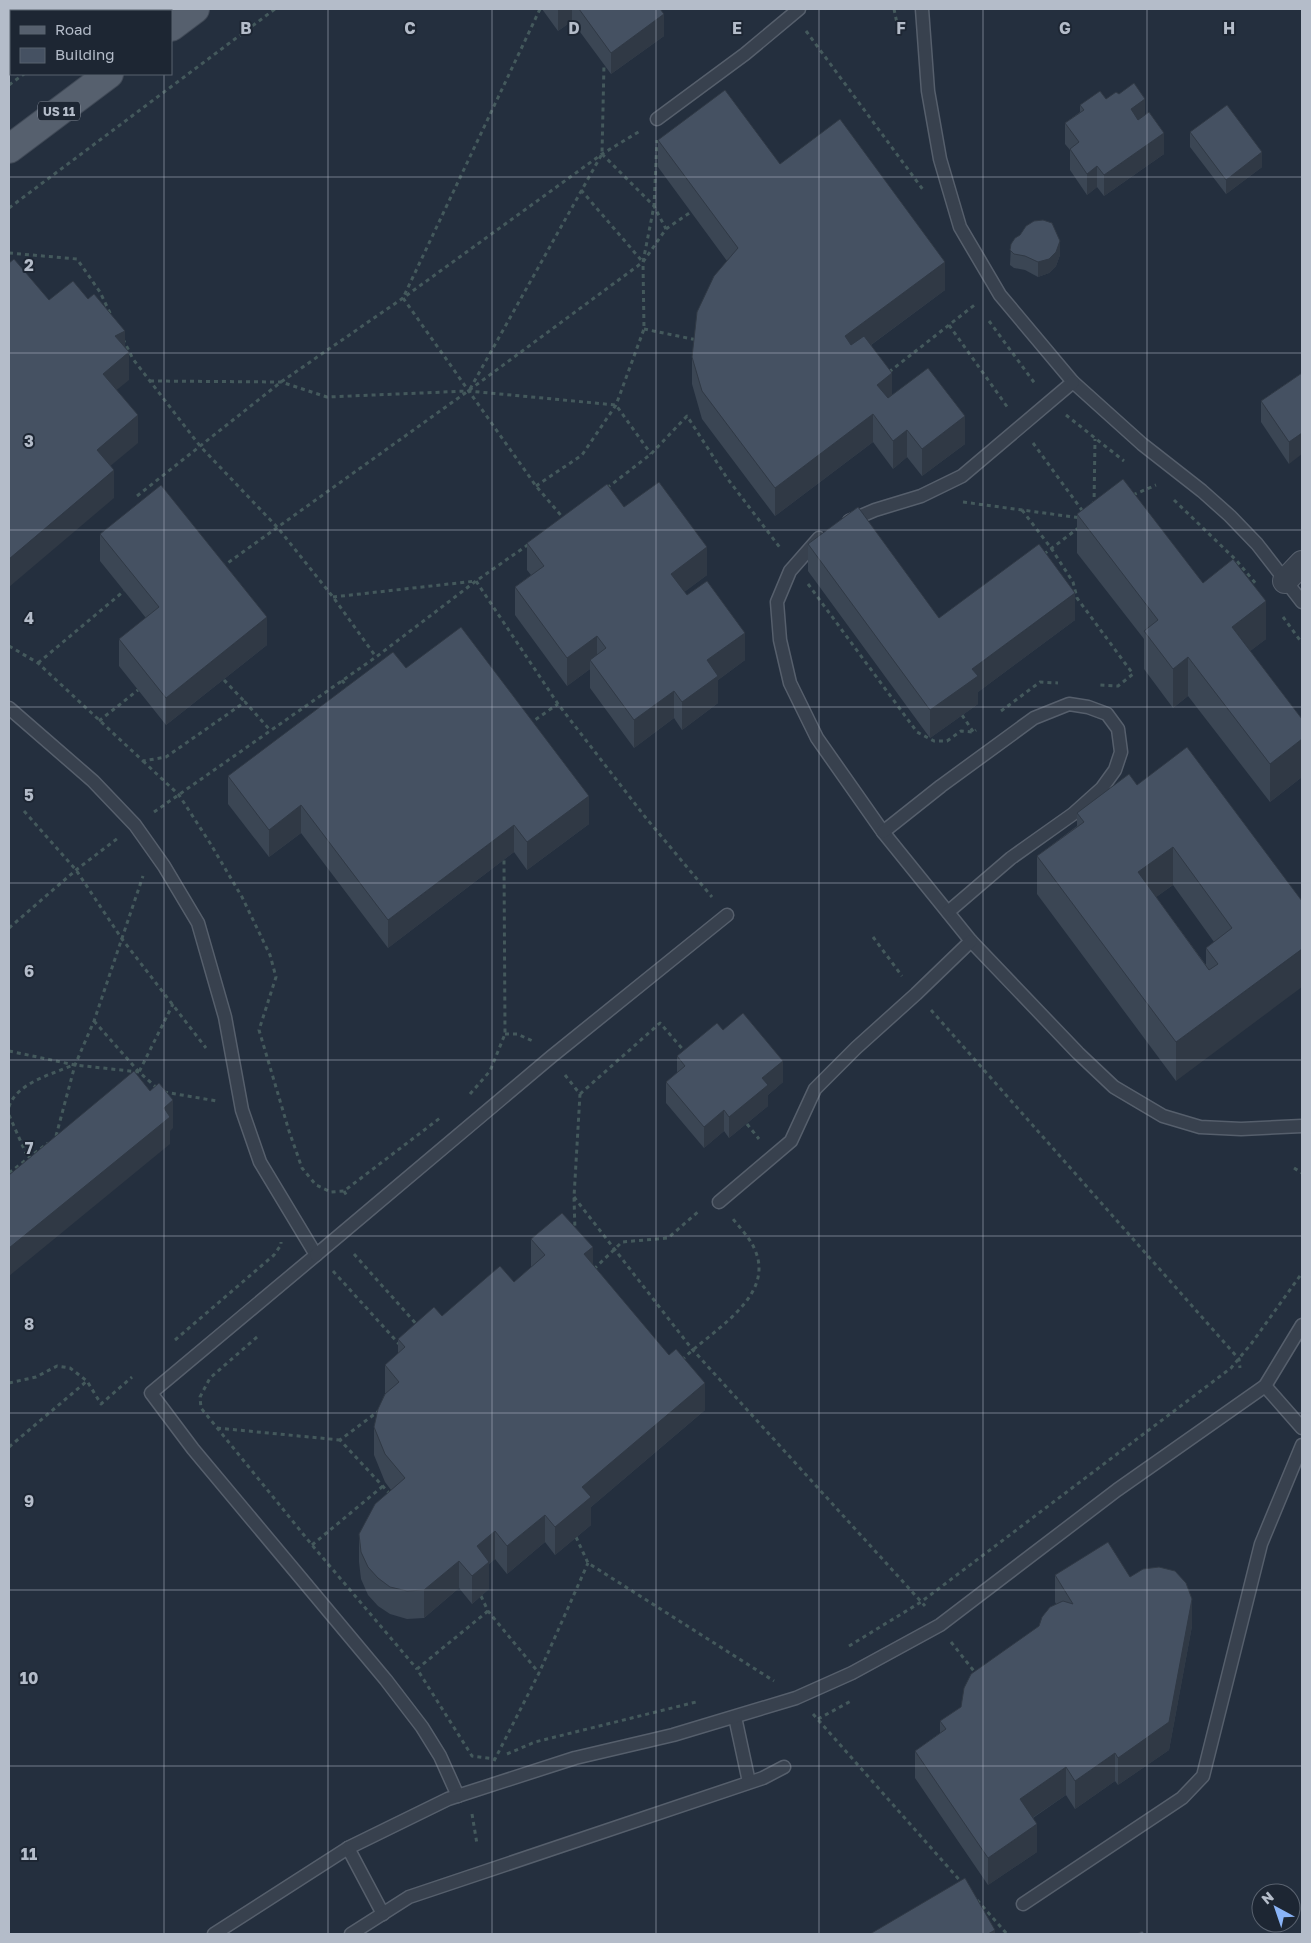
<svg xmlns="http://www.w3.org/2000/svg" width="1311" height="1943" viewBox="0 0 1311 1943" font-family="'Golos Text',sans-serif">
<style>
.lines{fill:none;stroke-linecap:round;stroke-linejoin:round}
.lane-casing{stroke:#565f6c;stroke-width:15}
.street-casing{stroke:#565f6c;stroke-width:26}
.primary-casing{stroke:#414a57;stroke-width:30}
.path{stroke:#44595c;stroke-width:3;stroke-dasharray:4 4;stroke-linecap:butt}
.lane{stroke:#38414e;stroke-width:12}
.street{stroke:#38414e;stroke-width:24}
.primary{stroke:#56606e;stroke-width:28}
.wall{fill:#3b4654;fill-rule:evenodd}
.shaded-wall{fill:#303945}
.building{fill:#455162;stroke:#303945;fill-rule:evenodd}
.grid{fill:none;stroke:#b4bcc9;stroke-width:1;stroke-opacity:0.55}
.labels{text-anchor:middle;dominant-baseline:central;stroke-width:4;stroke-linejoin:round;paint-order:stroke}
.shield{fill:#1d2633;stroke:#878f9c;stroke-width:1}
.shield-label{font-size:12px;font-weight:bold;fill:#b4bcc9}
.grid-label{font-size:16px;text-anchor:middle;font-weight:bold;fill:#b4bcc9;stroke:#1d2633;stroke-width:4;stroke-linejoin:round;paint-order:stroke}
</style>
<rect width="100%" height="100%" fill="#242f3e"/>
<g class="lines">
<defs>
<g id="lane">
<path d="M922 9 928 91 940 159 960 227 1000 295 1073 382 1142 444 1202 491 1230 516 1257 544 1302 602"/>
<path d="M657 119 745 54 799 9"/>
<path d="M849 521 875 510 921 496 962 476 1073 382"/>
<path d="M819 538 790 571 777 602 780 640 790 683 817 738 883 832 971 941 1078 1053 1114 1087 1163 1116 1200 1127 1241 1129 1302 1126"/>
<path d="M9 708 93 781 135 825 164 866 198 923 225 1017 242 1110 260 1162 316 1255 151 1393 193 1449 386 1680 422 1727 440 1756 458 1796"/>
<path d="M883 832 941 786 1034 718 1069 704 1088 707 1107 714 1118 729 1121 752 1115 770 1102 788 1073 814 1011 858 948 912"/>
<path d="M719 1202 791 1141 815 1089 856 1048 916 994 971 941"/>
<path d="M316 1255 551 1057 727 915"/>
<path d="M1265 1386 1302 1428"/>
<path d="M735 1717 749 1782"/>
<path d="M348 1848 383 1914"/>
<path d="M1023 1904 1182 1798 1203 1776 1261 1544 1302 1445"/>
<path d="M214 1934 348 1848 448 1799 575 1758 673 1735 796 1698 852 1673 940 1625 1117 1490 1265 1386 1302 1325"/>
<path d="M351 1934 409 1897 763 1778 784 1767"/>
</g>
<g id="street">
<path d="M97 9 99 11"/>
<path d="M1285 581 1302 563"/>
</g>
<g id="primary">
<path d="M171 27 195 9"/>
<path d="M9 149 109 74"/>
</g>
</defs>
<use href="#lane" class="lane-casing"/>
<use href="#street" class="street-casing"/>
<use href="#primary" class="primary-casing"/>
<g class="path">
<path d="M61 9V11"/>
<path d="M540 9 403 298 536 486 564 519"/>
<path d="M894 9 899 33"/>
<path d="M806 31 924 191"/>
<path d="M9 85 24 74"/>
<path d="M602 154 654 206 666 229"/>
<path d="M581 190 642 261"/>
<path d="M9 208 275 9"/>
<path d="M9 253 77 259 100 292 111 315"/>
<path d="M989 321 1036 385"/>
<path d="M949 325 1008 408"/>
<path d="M644 329 697 340"/>
<path d="M123 339 133 359 200 446 278 528 333 597 376 657"/>
<path d="M889 372 977 303"/>
<path d="M150 381 281 382 327 397 468 391 616 405 651 454"/>
<path d="M470 389 602 154 604 64"/>
<path d="M1066 415 1124 461"/>
<path d="M1033 443 1084 513"/>
<path d="M536 486 582 455 616 405 644 329 643 262 654 206 657 140"/>
<path d="M607 488 651 454 687 416 727 478 781 549"/>
<path d="M1133 495 1156 485"/>
<path d="M137 496 281 382 403 298 602 154 640 131"/>
<path d="M1174 500 1236 560 1257 585"/>
<path d="M963 502 1081 518"/>
<path d="M1094 505 1095 439"/>
<path d="M1022 510 1051 548 1073 582 1077 598 1133 674 1118 686 1099 685"/>
<path d="M1044 554 1081 526"/>
<path d="M222 567 468 391 643 262 666 229 691 212"/>
<path d="M808 584 917 732 934 741H947L961 731 973 732 976 730"/>
<path d="M333 597 476 581 558 704 646 818 712 897"/>
<path d="M1283 617 1302 643"/>
<path d="M9 646 38 663 143 761 166 757 245 702 270 730"/>
<path d="M38 663 124 591"/>
<path d="M224 680 245 702"/>
<path d="M342 680 349 690"/>
<path d="M1001 711 1040 682 1058 683"/>
<path d="M962 715 974 733"/>
<path d="M99 721 138 690"/>
<path d="M529 724 558 704"/>
<path d="M143 761 179 795 210 843 242 897 270 955 276 977 259 1030 289 1131 302 1168 316 1185 331 1192 344 1191 440 1118"/>
<path d="M24 811 76 870 122 939 206 1048"/>
<path d="M154 812 376 657 476 581 529 544"/>
<path d="M9 928 76 870 118 838"/>
<path d="M873 937 902 976"/>
<path d="M931 1010 1239 1359 1240 1368"/>
<path d="M94 1021 139 1072 157 1088"/>
<path d="M505 1034H517L535 1042"/>
<path d="M9 1051 75 1065 139 1072"/>
<path d="M565 1075 580 1094 574 1197 575 1231"/>
<path d="M133 1076 139 1072 173 1004"/>
<path d="M164 1092 217 1101"/>
<path d="M470 1094 490 1071 505 1034 504 860"/>
<path d="M580 1094 660 1023 686 1053"/>
<path d="M9 1107C16 1083 53 1074 73 1065"/>
<path d="M9 1115 28 1158"/>
<path d="M747 1124 759 1139"/>
<path d="M56 1136 75 1065 94 1021 143 876"/>
<path d="M1294 1168 1302 1173"/>
<path d="M9 1173 48 1143"/>
<path d="M344 1191 347 1196"/>
<path d="M574 1197 692 1349 925 1606"/>
<path d="M354 1254 418 1326"/>
<path d="M594 1269 622 1242 668 1238 699 1211"/>
<path d="M333 1271 400 1345"/>
<path d="M257 1337 210 1378 200 1397 201 1408 312 1545 417 1669"/>
<path d="M175 1340 274 1255 281 1245V1242"/>
<path d="M682 1360C709 1332 776 1298 755 1250 750 1238 741 1229 733 1219"/>
<path d="M9 1383 36 1377 57 1366 70 1368 87 1381 101 1404 132 1377"/>
<path d="M380 1410 340 1440 390 1494"/>
<path d="M217 1428 340 1440"/>
<path d="M9 1447 87 1381"/>
<path d="M576 1537 588 1563 774 1681"/>
<path d="M312 1545 383 1486"/>
<path d="M481 1596 488 1611 539 1673"/>
<path d="M488 1611 417 1669 472 1756 494 1759"/>
<path d="M951 1642 977 1675"/>
<path d="M849 1646 921 1602 1231 1368 1251 1344 1302 1273"/>
<path d="M813 1714 963 1884"/>
<path d="M818 1719 851 1701"/>
<path d="M507 1754 535 1742 696 1702"/>
<path d="M494 1761 539 1673 588 1563"/>
<path d="M472 1814 477 1844"/>
<path d="M977 1900 1007 1934"/>
</g>
<use href="#lane" class="lane"/>
<use href="#street" class="street"/>
<use href="#primary" class="primary"/>
</g>
<g class="wall">
<path d="M542 9H660L664 36 611 74 572 21 558 31Z"/>
<path d="M1119 94 1145 115 1164 154 1104 196 1097 187 1087 195 1070 170V150L1065 144V123L1080 112V105L1106 99Z"/>
<path d="M1190 132 1262 167 1226 194 1190 147Z"/>
<path d="M658 140 780 164 945 290 871 345 892 395 965 444 922 476 907 457 893 469 873 442 775 516 702 419 692 384V357L727 261 658 167Z"/>
<path d="M1011 244 1060 255 1056 266 1049 273 1038 277 1025 270 1014 268 1010 265Z"/>
<path d="M1302 373 1289 464 1261 422V401Z"/>
<path d="M624 507 707 575 684 592 745 660 718 680V703L682 730 674 718 634 748 590 688V669L567 686 515 615V587L531 575 527 570V543Z"/>
<path d="M1077 514 1203 583 1266 639 1250 651 1302 719V777L1270 802 1188 696 1173 708 1144 669V639L1077 553Z"/>
<path d="M100 534 267 645 166 725 119 666V639L146 618 100 561Z"/>
<path d="M808 544 939 618 1075 620 978 692V704L930 738 808 571Z"/>
<path d="M406 668 589 824 527 870 514 852 388 948 301 833 269 857 228 804V776Z"/>
<path d="M1137 785 1302 901 1176 1081 1037 894V856L1077 826V813ZM1173 885 1214 942 1206 948V965L1156 897Z"/>
<path d="M723 1030 783 1082 768 1095V1106L729 1138 724 1131 704 1148 666 1103V1082L677 1073V1056Z"/>
<path d="M531 1239 593 1265 705 1410 591 1507V1525L555 1555 545 1542 507 1574 495 1559 489 1564V1589L472 1604 459 1588 424 1618 407 1619 390 1614 378 1606 368 1595 361 1579 359 1562V1534L391 1490 385 1482 374 1455V1427L386 1394 385 1393V1365L398 1354V1339L514 1282 531 1267Z"/>
<path d="M1055 1575 1130 1577 1192 1626 1169 1750 1118 1785 1115 1781 1075 1809 1066 1795 1033 1818 1037 1852 988 1885 915 1778V1751L940 1733V1721L961 1707 1039 1626 1056 1604 1055 1602Z"/>
</g>
<g class="shaded-wall">
<path d="M558 9H572V21L558 31Z"/>
<path d="M664 14V36L611 74V53Z"/>
<path d="M1145 99V120L1131 130V109Z"/>
<path d="M1164 133V154L1104 196V175Z"/>
<path d="M1262 152V167L1226 194V180Z"/>
<path d="M1097 166V187L1087 195V174Z"/>
<path d="M1060 241V255L1056 266 1049 273 1038 277V262Z"/>
<path d="M945 262V290L845 364V336Z"/>
<path d="M125 331V355L129 352V380L103 401V374L115 336Z"/>
<path d="M892 373V401L877 412V385Z"/>
<path d="M873 414V442L775 516V488Z"/>
<path d="M138 415V443L97 477V450Z"/>
<path d="M965 416V444L922 476V449Z"/>
<path d="M907 430V457L893 469V441Z"/>
<path d="M1302 433V454L1289 464V442Z"/>
<path d="M114 470V498L9 587V559Z"/>
<path d="M707 547V575L671 602V574Z"/>
<path d="M1075 593V620L978 692V704L930 738V710L972 669Z"/>
<path d="M1266 601V639L1232 665V627Z"/>
<path d="M267 617V645L166 725V698Z"/>
<path d="M745 633V660L718 680V703L682 730V702L707 660Z"/>
<path d="M597 636V664L590 660V669L567 686V658Z"/>
<path d="M1188 657V696L1173 708V669Z"/>
<path d="M674 691V718L634 748V720Z"/>
<path d="M1302 739V777L1270 802V764Z"/>
<path d="M589 796V824L527 870V842Z"/>
<path d="M301 805V833L269 857V830Z"/>
<path d="M514 825V852L388 948V920Z"/>
<path d="M1173 847V885L1138 910V872Z"/>
<path d="M1302 949V987L1176 1081V1042Z"/>
<path d="M783 1061V1082L768 1095V1106L729 1138V1117L762 1078Z"/>
<path d="M173 1100V1128L170 1131V1144L9 1276V1248Z"/>
<path d="M724 1110V1131L704 1148V1127Z"/>
<path d="M593 1247V1274L584 1254Z"/>
<path d="M705 1383V1410L591 1507V1525L555 1555V1527L582 1487Z"/>
<path d="M545 1515V1542L507 1574V1546Z"/>
<path d="M495 1531V1559L489 1564V1589L472 1604V1576L477 1546Z"/>
<path d="M459 1561V1588L424 1618V1590Z"/>
<path d="M1192 1599V1626L1169 1750 1118 1785V1758Z"/>
<path d="M1115 1753V1781L1075 1809V1781Z"/>
<path d="M1066 1767V1795L1020 1826V1799Z"/>
<path d="M1037 1824V1852L988 1885V1858Z"/>
<path d="M995 1930V1934H988Z"/>
</g>
<g class="building">
<path d="M579 9H660L664 14 611 53Z"/>
<path d="M1134 83 1145 99 1131 109 1138 120 1149 112 1164 133 1104 175 1097 166 1087 174 1070 149 1079 142 1065 123 1084 110 1080 105 1100 91 1106 99 1116 92 1119 94Z"/>
<path d="M725 90 780 164 840 119 945 262 845 336 851 345 864 336 892 373 877 385 888 398 928 368 965 416 922 449 907 430 893 441 873 414 775 488 702 391 692 357 697 312 714 276 738 248 658 140Z"/>
<path d="M1227 105 1262 152 1226 180 1190 132Z"/>
<path d="M1043 220 1052 223 1060 241 1056 252 1049 259 1038 262 1025 256 1014 254 1010 250 1011 244 1015 238 1020 235 1026 226 1034 221Z"/>
<path d="M14 259 49 300 73 281 88 299 94 294 125 331 115 336 129 352 103 374 138 415 97 450 114 470 9 559V263Z"/>
<path d="M1302 373V433L1289 442 1261 401Z"/>
<path d="M1123 479 1203 583 1233 559 1266 601 1232 627 1302 719V739L1270 764 1188 657 1173 669 1144 631 1158 620 1077 514Z"/>
<path d="M659 482 707 547 671 574 687 595 707 581 745 633 707 660 718 676 682 702 674 691 634 720 590 660 606 648 597 636 567 658 515 587 544 566 527 543 607 484 624 507Z"/>
<path d="M161 485 267 617 166 698 119 639 159 607 100 534Z"/>
<path d="M858 507 939 618 1039 544 1075 593 972 669 978 676 930 710 808 544Z"/>
<path d="M461 627 589 796 527 842 514 825 388 920 301 805 269 830 228 776 393 652 406 668Z"/>
<path d="M1187 747 1302 901V949L1176 1042 1037 856 1084 822 1077 813 1129 774 1137 785ZM1173 847 1232 928 1206 948 1218 964 1209 970 1138 872Z"/>
<path d="M743 1013 783 1061 762 1078 768 1085 729 1117 724 1110 704 1127 666 1082 685 1066 677 1056 717 1023 723 1030Z"/>
<path d="M134 1071 150 1091 159 1083 173 1100 164 1108 170 1117 9 1248V1175Z"/>
<path d="M562 1213 593 1247 584 1254 669 1355 676 1349 705 1383 582 1487 591 1497 555 1527 545 1515 507 1546 495 1531 477 1546 489 1562 472 1576 459 1561 424 1590 407 1591 390 1587 378 1578 368 1567 361 1552 359 1534 375 1504 405 1478 385 1454 374 1427 378 1409 385 1394 399 1382 385 1365 405 1347 398 1339 434 1307 442 1316 500 1266 514 1282 545 1255 531 1239Z"/>
<path d="M1108 1542 1130 1577 1143 1569 1159 1567 1175 1571 1186 1583 1192 1599 1169 1722 1118 1758 1115 1753 1075 1781 1066 1767 1020 1799 1037 1824 988 1858 915 1751 946 1729 940 1721 961 1707 964 1688 971 1674 1039 1626 1042 1617 1050 1607 1063 1601 1073 1604 1055 1575Z"/>
<path d="M965 1878 995 1930 988 1934H870Z"/>
<path d="M1142 1931 1145 1934H1137Z"/>
</g>
<path class="grid" d="M164 9V11M328 9V1934M492 9V1934M656 9V1934M819 9V1934M983 9V1934M1147 9V1934M164 74V1934M9 177H1302M9 353H1302M9 530H1302M9 707H1302M9 883H1302M9 1060H1302M9 1236H1302M9 1413H1302M9 1590H1302M9 1766H1302"/>
<g class="labels">
<rect class="shield" x="38" y="101.5" width="42" height="19" rx="4"/>
<g class="shield-label">
<text x="59" y="111">US 11</text>
</g>
</g>
<g class="grid-label">
<text x="246" y="34">B</text>
<text x="410" y="34">C</text>
<text x="574" y="34">D</text>
<text x="737" y="34">E</text>
<text x="901" y="34">F</text>
<text x="1065" y="34">G</text>
<text x="1229" y="34">H</text>
<text x="29" y="271">2</text>
<text x="29" y="447">3</text>
<text x="29" y="624">4</text>
<text x="29" y="801">5</text>
<text x="29" y="977">6</text>
<text x="29" y="1154">7</text>
<text x="29" y="1330">8</text>
<text x="29" y="1507">9</text>
<text x="29" y="1684">10</text>
<text x="29" y="1860">11</text>
</g>
<rect width="1311" height="1943" fill="none" stroke="#b4bcc9" stroke-width="20"/>
<rect x="10" y="10" width="162" height="65" fill="#1d2633" stroke="#59626f"/>
<rect x="20" y="26" width="25" height="8" fill="#56606e" stroke="#59626f"/>
<text x="55" y="35" font-size="15" fill="#b4bcc9">Road</text>
<rect x="20" y="48" width="25" height="15" fill="#455162" stroke="#59626f"/>
<text x="55" y="60" font-size="15" fill="#b4bcc9">Building</text>
<g transform="translate(1276 1908) rotate(320)"><circle r="24" fill="#1d2633" stroke="#59626f"/>
<path d="M0-4L9 19L0 12L-9 19Z" fill="#8ab4f8"/>
<text y="-8" font-size="14" font-weight="bold" text-anchor="middle" fill="#b4bcc9">N</text>
</g>
</svg>
